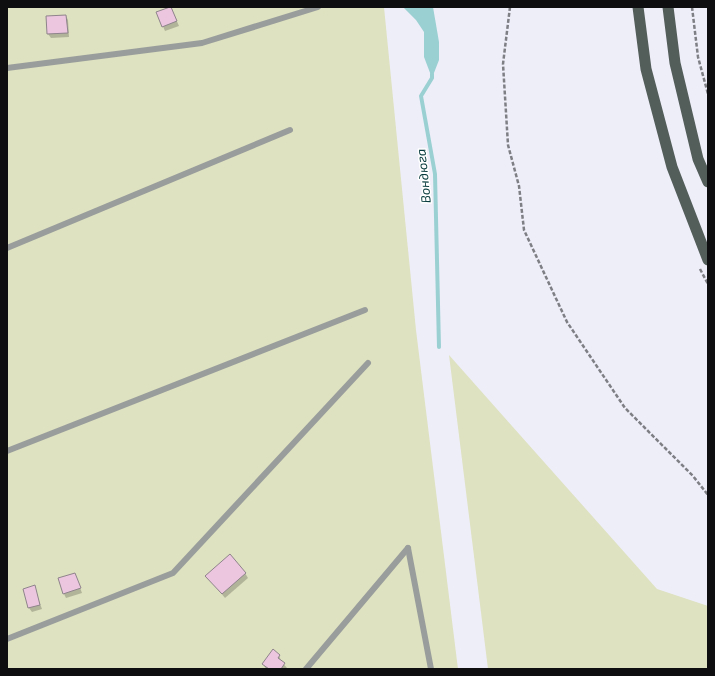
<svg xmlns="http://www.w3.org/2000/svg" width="715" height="676" viewBox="0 0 715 676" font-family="'Exo 2',sans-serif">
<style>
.green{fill:#dfe2c0}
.water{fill:#9bd0d2}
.shadow{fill:#0003}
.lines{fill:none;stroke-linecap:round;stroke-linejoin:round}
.stream{stroke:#9bd0d2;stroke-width:4}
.building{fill:#ecc6df;stroke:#8e848b}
.path{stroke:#7e7e85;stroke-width:2.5;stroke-dasharray:4 2;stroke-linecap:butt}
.service{stroke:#999e9c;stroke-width:6}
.primary{stroke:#535d59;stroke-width:11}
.labels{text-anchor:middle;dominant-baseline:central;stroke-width:3;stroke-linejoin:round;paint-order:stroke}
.water-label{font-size:13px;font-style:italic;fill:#083b3d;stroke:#fff}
</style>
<rect width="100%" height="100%" fill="#eeeef9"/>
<g class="green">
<path d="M7 7H384L416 330 458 669H7Z"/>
<path d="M449 355 657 589 708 606V669H488Z"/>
</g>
<path class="water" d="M403 7H433L439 42V60L432 78 424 57V32L416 20Z"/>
<g class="shadow">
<path d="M171 8 179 26 165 31 157 13Z"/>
<path d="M66 16 68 20 69 37 51 38 48 34 47 17Z"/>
<path d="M245 573 248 578 225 598 207 576Z"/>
<path d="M75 574 82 593 66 598 64 594Z"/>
<path d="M34 587 42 609 32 612 29 608Z"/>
<path d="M279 655 281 661 287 668 286 669H266L263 664Z"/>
</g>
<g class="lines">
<path class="stream" d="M432 74V78L421 96 435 174 439 347"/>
</g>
<g class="building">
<path d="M170 7H171L177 21 162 27 156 12Z"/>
<path d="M66 15 68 33 47 34 46 16Z"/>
<path d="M230 554 246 573 222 594 205 576Z"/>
<path d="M75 573 81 588 63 594 58 578Z"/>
<path d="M35 585 40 605 28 608 23 589Z"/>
<path d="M273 649 280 655 278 658 285 663 281 669H269L262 664Z"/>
</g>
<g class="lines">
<g class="path">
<path d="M510 7 503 64 508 145 519 186 524 230 567 322 625 408 693 476 708 495"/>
<path d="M692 7 698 57 708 94"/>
<path d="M700 269 708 284"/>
</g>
<g class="service">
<path d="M7 68 202 43 318 7"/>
<path d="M7 248 290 130"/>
<path d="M7 451 365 310"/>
<path d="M408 548 431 669"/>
<path d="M7 639 173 573 368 363"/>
<path d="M306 669 408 548"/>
</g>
<g class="primary">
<path d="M638 7 646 69 672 167 708 260"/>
<path d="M668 7 675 63 698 159 708 182"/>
</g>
</g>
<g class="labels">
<g class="water-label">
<text transform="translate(423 176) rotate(-96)">Вондюга</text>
</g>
</g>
<rect width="715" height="676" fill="none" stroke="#0e0e11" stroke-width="16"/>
</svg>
